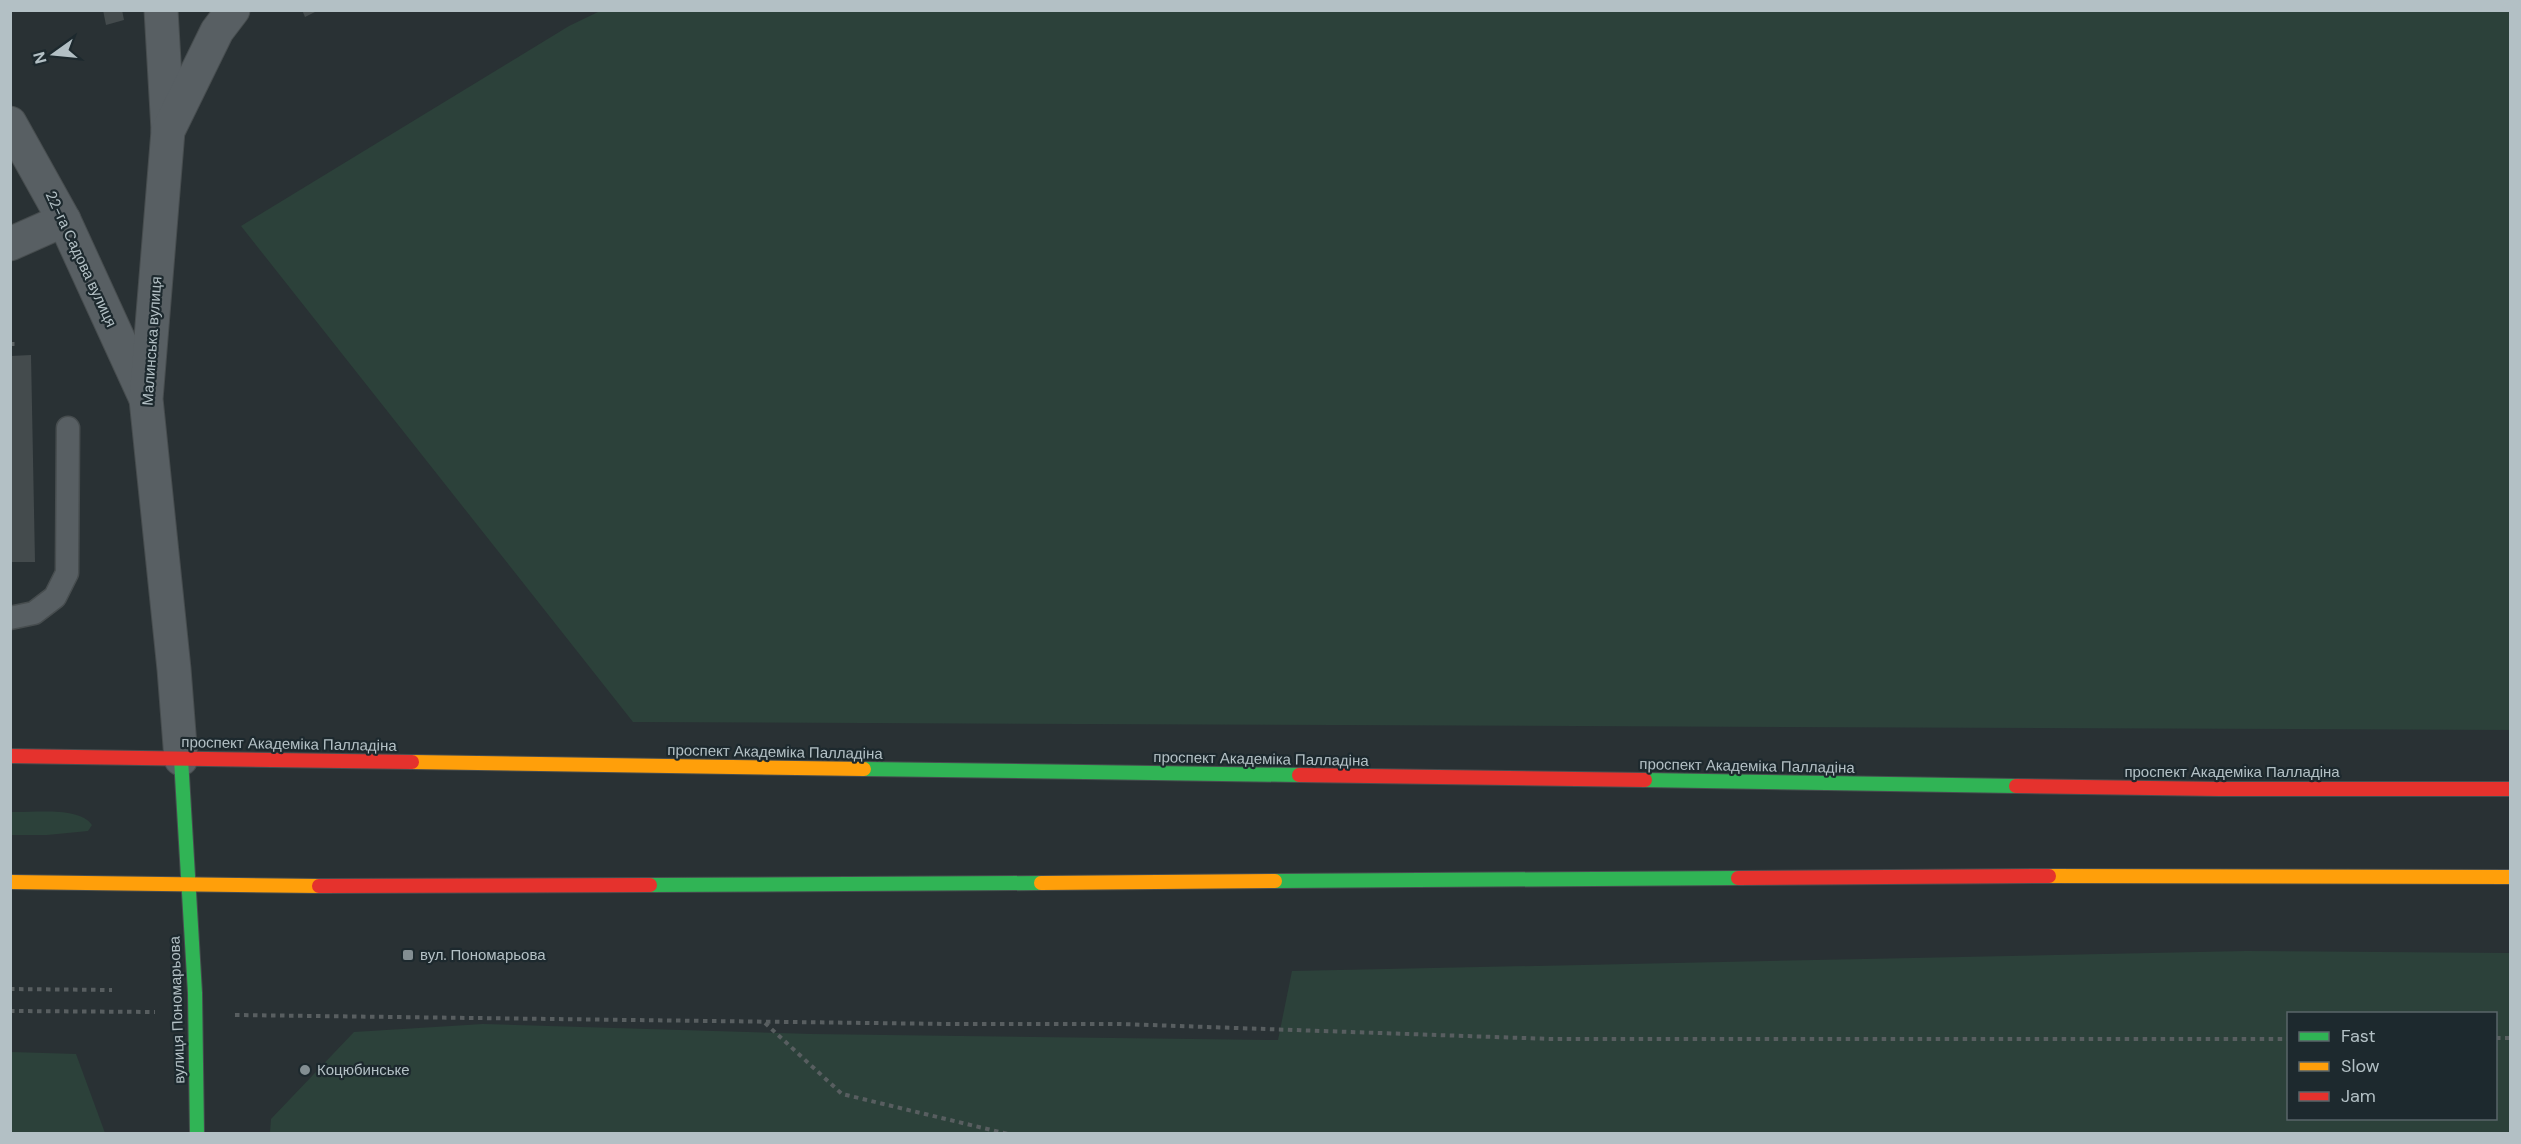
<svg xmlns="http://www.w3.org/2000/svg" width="2521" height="1144" viewBox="0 0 2521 1144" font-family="'DM Sans',sans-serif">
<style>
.green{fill:#2c413a;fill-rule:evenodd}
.building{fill:#444b4d}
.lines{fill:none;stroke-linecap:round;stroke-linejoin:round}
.lane-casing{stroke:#474d4f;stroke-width:25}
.street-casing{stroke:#474d4f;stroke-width:35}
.fast-casing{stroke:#474d4f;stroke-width:16}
.slow-casing{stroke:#474d4f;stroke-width:16}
.jam-casing{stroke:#474d4f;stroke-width:16}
.path{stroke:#585e60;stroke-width:4;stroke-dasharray:4.5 4.5;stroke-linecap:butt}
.lane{stroke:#585f63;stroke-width:22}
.street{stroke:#585f63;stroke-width:33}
.fast{stroke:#30b455;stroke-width:14}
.slow{stroke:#ff9f0a;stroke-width:14}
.jam{stroke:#e5322d;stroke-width:14}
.poi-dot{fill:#838e92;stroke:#1d292e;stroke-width:2}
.labels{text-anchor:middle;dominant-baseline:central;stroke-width:4.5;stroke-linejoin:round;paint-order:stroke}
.street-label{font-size:15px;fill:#b3c0c5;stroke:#1d292e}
.poi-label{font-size:15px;fill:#b3c0c5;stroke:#1d292e;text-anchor:start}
</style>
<rect width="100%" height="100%" fill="#293134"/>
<g class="green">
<path d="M600 11H2510V730L633 722 241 226 569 26Z"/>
<path d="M11 812C33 813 79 806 92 825L88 831 47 835H11Z"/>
<path d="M2246 951 2510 953V1133H270L271 1119 354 1032 483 1024 812 1034 1278 1040 1292 971ZM2288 1014H2496V1118H2288Z"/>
<path d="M11 1052 76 1054 105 1133H11Z"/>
</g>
<g class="building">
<path d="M103 10H122L124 20 106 25Z"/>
<path d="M302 10H319L305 17Z"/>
<path d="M31 355 35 562H10V356Z"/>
</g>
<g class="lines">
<defs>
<path id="lane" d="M10 618 34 613 55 597 67 573 68 428"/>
<g id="street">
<path d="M161 10 168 130"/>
<path d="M10 123 64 220 145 397"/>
<path d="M10 244 64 220"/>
<path d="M181 759 174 669 146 399 168 131 217 31 233 10"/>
</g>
<g id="fast">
<path d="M181 759 195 993 197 1134"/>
<path d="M864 769 1299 775"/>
<path d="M1645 780 2016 786"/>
<path d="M1275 881 1738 878"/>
<path d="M650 885 1041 883"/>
</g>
<g id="slow">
<path d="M412 762 864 769"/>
<path d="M2049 876 2510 877"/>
<path d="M10 882 319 886"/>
<path d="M1041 883 1275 881"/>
</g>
<g id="jam">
<path d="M10 756 412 762"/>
<path d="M1299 775 1645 780"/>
<path d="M2016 786 2218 789H2510"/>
<path d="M1738 878 2049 876"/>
<path d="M319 886 650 885"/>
</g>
</defs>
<use href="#lane" class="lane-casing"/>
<use href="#street" class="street-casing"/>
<use href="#fast" class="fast-casing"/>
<use href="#slow" class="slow-casing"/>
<use href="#jam" class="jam-casing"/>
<g class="path">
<path d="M10 344H18"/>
<path d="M10 989 112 990"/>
<path d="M10 1011 155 1012"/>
<path d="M235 1015 949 1024H1121L1552 1039H2288"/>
<path d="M765 1023 842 1094 1008 1134"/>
<path d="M2496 1038H2510"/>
</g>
<use href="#lane" class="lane"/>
<use href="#street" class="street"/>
<use href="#fast" class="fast"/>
<use href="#slow" class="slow"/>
<use href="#jam" class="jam"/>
</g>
<g class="poi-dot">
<rect x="402" y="949" width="12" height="12" rx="3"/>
<circle cx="305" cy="1070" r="6"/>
</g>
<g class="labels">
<g class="street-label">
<text transform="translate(81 259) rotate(65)">22-га Садова вулиця</text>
<text transform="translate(152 341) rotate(-86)">Малинська вулиця</text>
<text transform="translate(289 744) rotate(1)">проспект Академіка Палладіна</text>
<text transform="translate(775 752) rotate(1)">проспект Академіка Палладіна</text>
<text transform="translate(1261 759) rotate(1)">проспект Академіка Палладіна</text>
<text transform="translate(1747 766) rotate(1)">проспект Академіка Палладіна</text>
<text x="2232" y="772">проспект Академіка Палладіна</text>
<text transform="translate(177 1010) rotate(-92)">вулиця Пономарьова</text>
</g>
<g class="poi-label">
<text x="420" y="955">вул. Пономарьова</text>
<text x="317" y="1070">Коцюбинське</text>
</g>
</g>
<rect width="2521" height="1144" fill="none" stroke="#b3c0c5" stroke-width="24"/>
<rect x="2287" y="1012" width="210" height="108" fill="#1d292e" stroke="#59656a" stroke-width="1.5"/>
<rect x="2299" y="1032" width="30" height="9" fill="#30b455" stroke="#59656a" stroke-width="1.5"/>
<text x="2341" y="1042" font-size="18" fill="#b3c0c5">Fast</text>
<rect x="2299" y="1062" width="30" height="9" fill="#ff9f0a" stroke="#59656a" stroke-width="1.5"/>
<text x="2341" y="1072" font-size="18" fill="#b3c0c5">Slow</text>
<rect x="2299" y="1092" width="30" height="9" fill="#e5322d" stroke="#59656a" stroke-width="1.5"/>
<text x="2341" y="1102" font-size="18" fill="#b3c0c5">Jam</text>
<g transform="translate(54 54) rotate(255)" stroke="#1d292e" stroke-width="4.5" paint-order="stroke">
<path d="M0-4.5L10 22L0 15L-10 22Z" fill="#b3c0c5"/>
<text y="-9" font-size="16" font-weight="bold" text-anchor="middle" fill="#b3c0c5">N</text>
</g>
</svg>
